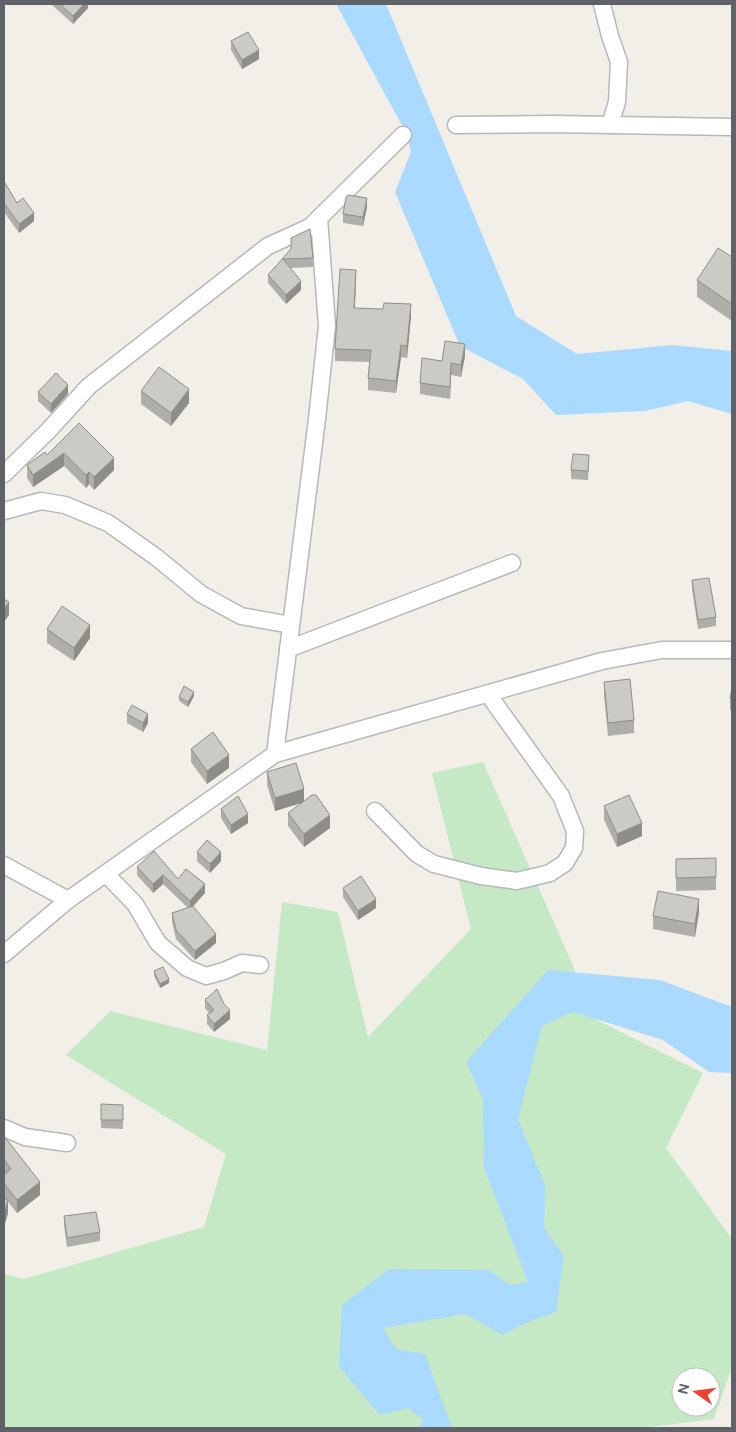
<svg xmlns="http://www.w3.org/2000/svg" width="736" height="1432" viewBox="0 0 736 1432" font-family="'DM Sans',sans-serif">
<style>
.green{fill:#c5e8c5;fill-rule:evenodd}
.water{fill:#aadaff}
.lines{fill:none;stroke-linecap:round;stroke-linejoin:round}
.minor-casing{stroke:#b5b8bc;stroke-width:19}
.minor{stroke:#fff;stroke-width:16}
.wall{fill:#afaea9}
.shaded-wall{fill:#8f8d8a}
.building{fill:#cccac5;stroke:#8f8d8a}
</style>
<rect width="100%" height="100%" fill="#f1efe8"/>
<path class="green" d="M483 762 597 1020 703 1073 666 1148 732 1239V1367L714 1419 642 1428H4V1274L24 1279 204 1227 226 1154 66 1055 110 1011 267 1050 282 902 338 912 368 1037 471 929 432 773ZM681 1377H711V1407H681Z"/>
<g class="water">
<path d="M336 4H386L516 316 577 354 673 345 732 351V414L688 401 645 411 556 415 523 379 460 346 395 192 411 152 406 133Z"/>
<path d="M548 970 660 980 732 1007V1073L709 1072 663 1040 573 1012 542 1026 518 1119 545 1185 544 1228 564 1256 556 1312 533 1320 502 1335 466 1314 383 1328 396 1349 425 1354 452 1428H419L424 1420 408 1408 380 1415 339 1367 342 1305 389 1269 489 1270 510 1285 528 1282 484 1168 483 1099 466 1062Z"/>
</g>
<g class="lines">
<defs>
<g id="minor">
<path d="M602 4 610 36 619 62 617 102 610 125"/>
<path d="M456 125 552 124 732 127"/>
<path d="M4 474 48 431 89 386 268 246 310 227 403 135"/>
<path d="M4 511 41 501 65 505 108 523 156 557 201 594 241 616 291 625"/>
<path d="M288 649 512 563"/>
<path d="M275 754 317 419 327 326 319 218"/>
<path d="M375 811 417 854 434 864 481 876 517 881 550 873 565 863 574 848 575 831 561 796 488 694"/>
<path d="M4 865 68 900"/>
<path d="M106 874 135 904 158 943 187 968 206 976 224 971 242 963 260 965"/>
<path d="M4 954 68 900 275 754 602 661 662 650H732"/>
<path d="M4 1128 25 1137 67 1143"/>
</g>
</defs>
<use href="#minor" class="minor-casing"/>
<use href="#minor" class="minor"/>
</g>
<g class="wall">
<path d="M51 4H88V8L73 24Z"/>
<path d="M231 41 259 59 242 69 231 50Z"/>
<path d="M4 184 17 203 34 221 19 233 4 212Z"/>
<path d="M367 207 363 226 343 223V214Z"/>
<path d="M291 249 313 258V267L290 268 301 290 286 304 268 283V275Z"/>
<path d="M732 257V321L697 297V280Z"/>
<path d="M356 282 355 308 411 316 407 358 401 357 396 393 368 390V378L370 362 335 361V349Z"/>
<path d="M465 356 461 377 451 375 450 399 420 394V383L442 361Z"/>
<path d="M141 391 189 403 171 426 141 404Z"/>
<path d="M38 392 68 394 51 413 38 401Z"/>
<path d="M79 423 114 470 94 490 89 484 86 488 64 466 33 487 27 478V465L47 455Z"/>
<path d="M589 464 588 480 571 479V470Z"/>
<path d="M692 580 716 617V626L698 629 692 589Z"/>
<path d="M47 629 90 638 74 661 47 643Z"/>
<path d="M604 682 634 720V733L608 736 604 695Z"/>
<path d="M732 687V710H730V699Z"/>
<path d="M194 696 188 707 179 701V697Z"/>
<path d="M127 714 148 723 143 732 127 723Z"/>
<path d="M191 749 229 768 207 784 191 762Z"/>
<path d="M267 772 304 801 330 828 304 847 288 826V813L302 803 275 811 267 785Z"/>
<path d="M604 806 642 836 617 847 604 820Z"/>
<path d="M221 809 248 823 231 834 221 818Z"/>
<path d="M197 852 221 861 210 873 197 861Z"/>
<path d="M716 858V890L676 891V859Z"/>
<path d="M137 867 178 879 205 893 193 907 216 943 195 960 176 939 172 922V913L188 908 163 884 153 893 137 875Z"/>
<path d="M343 888 376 908 358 920 343 897Z"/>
<path d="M699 912 695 937 653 929V916Z"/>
<path d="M154 971 169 983 160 988 154 976Z"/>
<path d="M205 1000 230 1019 214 1032 207 1024V1015L209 1013 205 1008Z"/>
<path d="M101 1104 123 1105V1129L101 1128Z"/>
<path d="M4 1136 40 1195 17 1213 8 1202V1213L4 1227V1198L6 1199 4 1196V1175L5 1174 4 1172Z"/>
<path d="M64 1216 100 1232V1241L67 1247 64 1225Z"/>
</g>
<g class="shaded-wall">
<path d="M84 4H88V8L73 24V16Z"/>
<path d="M259 50V59L242 69V60Z"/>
<path d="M367 198V207L363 226V217Z"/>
<path d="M34 213V221L19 233V224Z"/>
<path d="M356 270V282L354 320V308Z"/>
<path d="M301 281V290L286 304V295Z"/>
<path d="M411 304V316L407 358V346Z"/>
<path d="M465 344V356L461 377V365Z"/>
<path d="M401 345V357L396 393V381Z"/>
<path d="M451 363V375L450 399V387Z"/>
<path d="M68 385V394L51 413V404Z"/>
<path d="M189 389V403L171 426V413Z"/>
<path d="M64 453V466L33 487V475Z"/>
<path d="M114 458V470L94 490V477Z"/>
<path d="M89 472V484L86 488V475Z"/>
<path d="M9 602V615L4 622V609Z"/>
<path d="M90 625V638L74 661V648Z"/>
<path d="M194 692V696L188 707V702Z"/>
<path d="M148 714V723L143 732V723Z"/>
<path d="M229 755V768L207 784V771Z"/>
<path d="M304 789V802L275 811V798Z"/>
<path d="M248 814V823L231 834V825Z"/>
<path d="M330 815V828L304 847V834Z"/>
<path d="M642 823V836L617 847V834Z"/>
<path d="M221 852V861L210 873V864Z"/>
<path d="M163 875V884L153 893V884Z"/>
<path d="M205 884V893L190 909V901Z"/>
<path d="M376 899V908L358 920V911Z"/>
<path d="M699 899V912L695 937V924Z"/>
<path d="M216 934V943L195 960V951Z"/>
<path d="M169 979V983L160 988V984Z"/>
<path d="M230 1010V1019L214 1032V1024Z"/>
<path d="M40 1182V1195L17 1213V1200Z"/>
<path d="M8 1200V1213L4 1227V1214Z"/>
</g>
<g class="building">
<path d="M60 4H84L73 16Z"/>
<path d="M248 32 259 50 242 60 231 41Z"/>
<path d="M5 183 17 203 23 198 34 213 19 224 4 203V184Z"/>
<path d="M348 195 367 198 363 217 343 214 346 197Z"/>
<path d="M310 229 313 258 283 259 301 281 286 295 268 275 291 249V238Z"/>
<path d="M718 248 732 257V304L697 280Z"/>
<path d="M340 269 356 270 354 308 383 309 384 303 411 304 407 346 401 345 396 381 368 378 371 350 335 349Z"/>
<path d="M445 341 465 344 461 365 451 363 450 387 420 383 422 358 442 361Z"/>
<path d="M159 367 189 389 171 413 141 391Z"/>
<path d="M56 373 68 385 51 404 38 392Z"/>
<path d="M79 423 114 458 94 477 89 472 86 475 64 453 33 475 27 465 45 452 47 455Z"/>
<path d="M573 454 589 455 588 471 571 470Z"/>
<path d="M709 578 716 617 698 620 692 580Z"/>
<path d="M4 599 9 602 4 609Z"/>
<path d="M62 606 90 625 74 648 47 629Z"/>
<path d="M630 679 634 720 608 723 604 682Z"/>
<path d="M184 686 194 692 188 702 179 697Z"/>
<path d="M732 687V699H730Z"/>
<path d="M132 705 148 714 143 723 127 714Z"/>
<path d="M213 732 229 755 207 771 191 749Z"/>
<path d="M296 763 304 789 275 798 267 772Z"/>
<path d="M312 795H316L330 815 304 834 288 813Z"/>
<path d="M629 795 642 823 617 834 604 806Z"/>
<path d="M238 796 248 814 231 825 221 809Z"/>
<path d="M207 840 221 852 210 864 197 852Z"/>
<path d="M154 851 178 879 186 869 205 884 190 901 163 875 153 884 137 867Z"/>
<path d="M716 858V877L676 878V859Z"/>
<path d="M361 876 376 899 358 911 343 888Z"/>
<path d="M658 891 699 899 695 924 653 916Z"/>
<path d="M193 906 216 934 195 951 176 930 172 913Z"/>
<path d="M163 967 169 979 160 984 154 971Z"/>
<path d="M217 989 224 1004 230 1010 214 1024 207 1015 214 1010 205 1000Z"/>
<path d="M101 1104 123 1105V1120H101Z"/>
<path d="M4 1136 40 1182 17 1200 4 1183V1175L11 1169 4 1159Z"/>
<path d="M4 1198 8 1200 4 1214Z"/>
<path d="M96 1212 100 1232 67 1238 64 1216Z"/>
</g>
<rect width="736" height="1432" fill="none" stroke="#5f6368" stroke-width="10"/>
<g transform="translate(696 1392) rotate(284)"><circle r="24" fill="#ffffff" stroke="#bfc1c3"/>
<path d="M0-4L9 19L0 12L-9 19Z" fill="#ea4335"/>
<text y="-8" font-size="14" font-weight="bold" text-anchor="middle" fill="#5f6368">N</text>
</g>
</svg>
